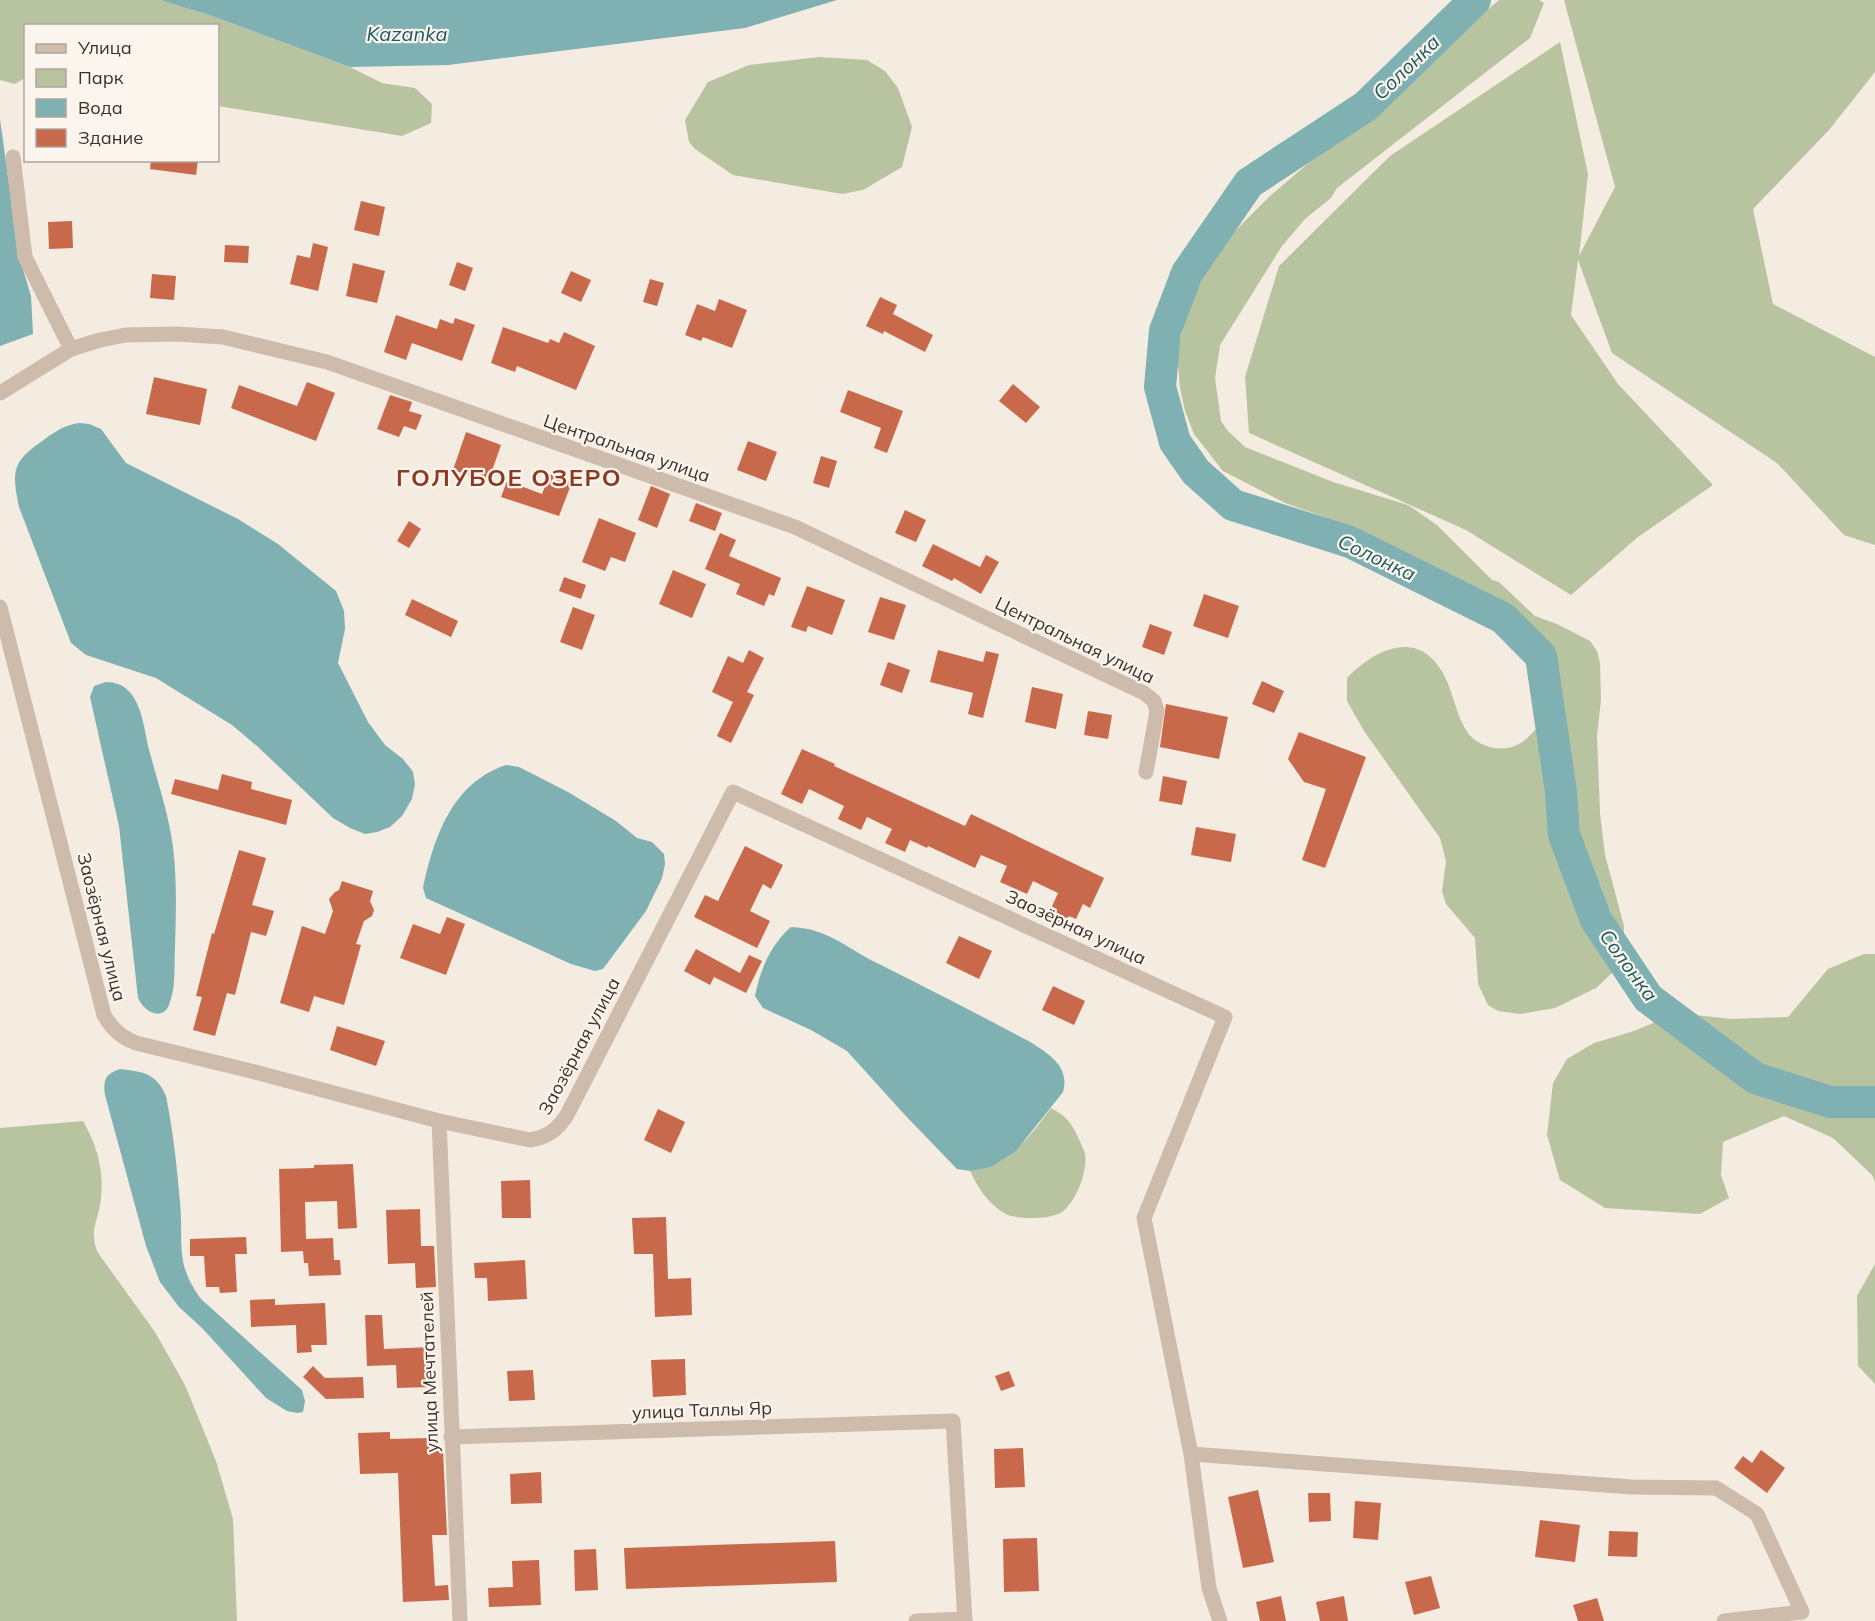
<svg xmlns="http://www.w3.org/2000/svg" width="1875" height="1621" viewBox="0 0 1875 1621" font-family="Mulish,sans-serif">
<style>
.green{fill:#b8c4a0}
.water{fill:#7fb0b2}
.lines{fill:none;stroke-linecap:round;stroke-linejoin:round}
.river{stroke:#7fb0b2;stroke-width:32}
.building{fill:#c8694b}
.minor{stroke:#cdbbac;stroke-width:15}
.labels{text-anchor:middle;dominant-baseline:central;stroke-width:4.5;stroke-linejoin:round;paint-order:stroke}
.street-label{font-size:18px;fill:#3b302b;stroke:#fbf5ee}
.water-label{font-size:20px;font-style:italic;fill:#1f5a5e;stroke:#fbf5ee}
.district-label{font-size:24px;font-weight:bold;letter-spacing:1.5px;fill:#8c3b22;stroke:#fbf5ee}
</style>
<rect width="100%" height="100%" fill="#f4ebe1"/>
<g class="green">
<path d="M0 0H160L209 15 350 67 382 83 415 88 432 104 431 123 402 136 218 106V26H26L25 78 15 84 0 80Z"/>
<path d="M1499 0H1539L1544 3 1530 38 1337 188 1331 198 1305 219 1282 246 1220 345 1215 378 1221 421 1227 430 1245 447 1333 482 1408 505 1437 525 1492 580 1499 582 1535 616 1557 624 1590 641 1597 651 1600 663 1601 700 1597 736 1600 813 1605 855 1624 926 1623 952 1612 973 1596 988 1555 1008 1520 1014 1498 1011 1488 1005 1478 984 1475 938 1446 904 1442 891 1446 861 1440 838 1364 731 1347 701V678C1376 648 1419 628 1444 675 1453 692 1456 714 1466 730 1476 747 1502 754 1519 744 1532 737 1543 719 1552 707V683L1547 673 1519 634 1435 572 1363 531 1285 503 1223 471 1194 434 1185 411 1180 388 1177 353 1191 295 1208 263 1224 242 1270 196Z"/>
<path d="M1564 0H1875V72L1829 130 1753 209 1773 304 1875 357V545L1844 535 1777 463 1612 353 1578 260 1571 315 1618 384 1713 485 1638 537 1571 595 1466 530 1249 433 1245 377 1279 266 1390 156 1560 42 1588 174 1579 256 1615 187Z"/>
<path d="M819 57 867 60 885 71 898 88 912 127 902 167 863 190 842 194 733 175 695 149 689 142 685 120 708 82 749 65Z"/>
<path d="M1864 954H1875V1182L1872 1175 1833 1138 1784 1116 1723 1142 1721 1175 1729 1198 1700 1214 1605 1208 1560 1180 1547 1135 1553 1083 1567 1059 1594 1043 1634 1031 1677 1013 1731 1019 1788 1017 1828 969Z"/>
<path d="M1051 1108C1065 1115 1071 1122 1078 1137 1080 1142 1084 1149 1085 1154 1088 1171 1076 1202 1062 1212 1054 1217 1041 1218 1031 1218 1018 1218 1007 1217 997 1208 984 1198 977 1185 970 1171 1012 1162 1026 1141 1051 1108Z"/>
<path d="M83 1121C97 1145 104 1170 101 1198 99 1220 88 1230 98 1253L155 1332 185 1385 216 1461 233 1519 237 1621H0V1128Z"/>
<path d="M1875 1264V1384L1858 1366 1857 1296Z"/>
</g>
<g class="water">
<path d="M160 0H837L745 28 448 65 350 67 209 15Z"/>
<path d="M0 119 19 256 31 296 33 334 0 346Z"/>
<path d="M79 423 89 424 101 429 126 463 238 519 278 544 336 591 344 611 345 629 338 663 368 722 385 745 403 759 413 772 415 784 412 799 402 816 390 827 377 832 365 834 350 828 333 818 257 746 232 725 156 678 86 655 71 643 19 507C11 469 13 461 45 439 56 431 65 425 79 423Z"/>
<path d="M106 682C142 682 143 727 150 753 158 784 169 815 173 847 177 880 176 914 175 947 174 965 176 986 170 1002 164 1023 144 1012 138 998L119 826 90 697 94 686Z"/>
<path d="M506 765 519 767 568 792 616 821 637 838 652 842 664 854 665 864 662 878 646 911 603 969 595 971 571 964 426 898 423 888C434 837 452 783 506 765Z"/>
<path d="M791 927C826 928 845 947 875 962 927 988 980 1015 1032 1043 1050 1055 1070 1067 1063 1092L1016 1151 991 1167 970 1171 957 1169 904 1114 847 1051 811 1030 763 1008 755 996C760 970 771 944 791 927Z"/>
<path d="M120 1069C144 1072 156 1073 166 1096 173 1131 177 1167 180 1202 184 1244 174 1262 201 1299L302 1390 305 1401 303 1412 297 1413 287 1411 266 1398 202 1328 179 1307 160 1282 146 1246 105 1095C103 1080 105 1074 120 1069Z"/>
</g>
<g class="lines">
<path class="river" d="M1475 0 1366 106 1249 183 1187 273 1165 331 1160 387 1175 442 1196 472 1233 505 1350 542 1503 618 1541 656 1561 792 1564 835 1596 920 1648 998 1755 1078 1830 1102H1875"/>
</g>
<g class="building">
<path d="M151 160H198L196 175 150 169Z"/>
<path d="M361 201 385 207 379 236 354 230Z"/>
<path d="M72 221 73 248 49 249 48 222Z"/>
<path d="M313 243 328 247 318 291 290 284 297 255 310 258Z"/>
<path d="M225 245 249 246 248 263 224 262Z"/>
<path d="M457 262 473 268 465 291 449 285Z"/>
<path d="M353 263 385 271 377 303 346 296Z"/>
<path d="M571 271 591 280 581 302 561 293Z"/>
<path d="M152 274 176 276 174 300 150 298Z"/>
<path d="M650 279 664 283 657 306 643 302Z"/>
<path d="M880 297 897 305 893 314 933 335 925 352 884 331 883 334 866 326Z"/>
<path d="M719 299 747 310 732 348 703 337 701 341 685 335 697 304 715 311Z"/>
<path d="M396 315 437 329 440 319 453 324 455 318 475 325 462 361 412 343 406 360 384 352Z"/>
<path d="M503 327 548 343 550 339 559 343 564 332 595 346 576 390 517 366 515 372 491 363Z"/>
<path d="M154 377 207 389 200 425 146 414Z"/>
<path d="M307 382 335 393 316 441 231 408 239 385 297 406Z"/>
<path d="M1013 384 1040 407 1026 423 999 401Z"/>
<path d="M848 390 903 411 887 453 874 448 881 428 840 412Z"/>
<path d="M390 395 412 402 409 411 422 415 416 430 404 426 399 437 377 429Z"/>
<path d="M466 432 501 445 488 482 453 470Z"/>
<path d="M748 441 777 452 766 481 737 470Z"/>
<path d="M821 456 837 461 829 488 813 483Z"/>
<path d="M550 474 572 482 559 516 501 497 507 481 542 494Z"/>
<path d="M651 486 670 494 657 528 638 520Z"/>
<path d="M696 503 722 513 715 531 689 521Z"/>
<path d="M905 510 926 520 916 542 895 533Z"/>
<path d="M599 518 636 533 625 562 611 557 605 571 582 562Z"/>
<path d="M409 521 421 529 409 548 397 541Z"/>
<path d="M720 533 736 540 729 556 781 578 774 596 769 594 764 606 736 594 740 584 705 569Z"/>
<path d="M933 544 980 567 986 555 999 562 981 594 954 578 952 581 922 566Z"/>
<path d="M673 570 706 584 692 618 659 604Z"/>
<path d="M564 577 586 585 581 599 559 591Z"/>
<path d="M807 586 845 600 832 635 808 626 806 632 791 627Z"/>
<path d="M1204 594 1239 606 1228 638 1193 626Z"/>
<path d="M880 597 906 605 894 640 868 632Z"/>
<path d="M412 599 458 621 451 637 405 615Z"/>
<path d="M573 607 595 615 582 650 560 642Z"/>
<path d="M1150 624 1172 632 1164 655 1142 647Z"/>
<path d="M749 650 764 658 747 692 754 695 731 743 717 736 733 702 712 692 728 656 743 663Z"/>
<path d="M938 650 983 662 986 651 999 654 983 718 968 714 973 693 930 682Z"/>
<path d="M888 662 910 670 902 693 880 685Z"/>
<path d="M1262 681 1284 691 1274 713 1252 704Z"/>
<path d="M1032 687 1063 694 1056 729 1025 722Z"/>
<path d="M1166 704 1228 717 1219 759 1160 747Z"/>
<path d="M1088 711 1112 715 1108 739 1084 735Z"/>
<path d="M1299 732 1366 757 1325 868 1302 860 1326 789 1304 782 1288 759Z"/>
<path d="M802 749 835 764 834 766 965 826 971 814 1104 878 1090 908 1083 904 1076 919 1069 916 1063 928 1046 920 1058 893 1033 881 1027 894 1000 882 1007 866 981 855 975 868 928 846 927 848 910 840 905 852 885 843 892 829 867 817 861 830 838 819 844 806 809 789 802 804 781 794Z"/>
<path d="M222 774 252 782 251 789 292 800 286 825 171 794 175 779 218 790Z"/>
<path d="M1163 776 1187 781 1182 805 1159 801Z"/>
<path d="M1196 827 1236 834 1231 862 1191 855Z"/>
<path d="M745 846 783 865 771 889 763 884 750 911 770 921 757 948 694 917 705 895 718 901Z"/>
<path d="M239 850 266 858 252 905 274 911 266 936 251 932 235 995 227 993 215 1036 193 1030 202 997 196 996 212 933 214 934Z"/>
<path d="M342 881 373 891 370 901 374 910 372 916 364 921 356 944 361 945 344 1005 314 996 309 1012 280 1003 302 926 325 934 333 911 329 899 335 892 339 890Z"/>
<path d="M447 917 465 924 446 975 400 958 413 924 440 934Z"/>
<path d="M959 936 992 951 979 979 946 963Z"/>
<path d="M696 949 740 973 749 955 762 961 746 993 714 977 710 985 684 971Z"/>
<path d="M1053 986 1085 1001 1074 1025 1042 1010Z"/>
<path d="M337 1026 385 1041 376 1066 330 1050Z"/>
<path d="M658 1109 685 1122 671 1153 644 1140Z"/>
<path d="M353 1164 357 1228 338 1229 337 1201 305 1202 306 1239 333 1238 334 1260H340L341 1275 309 1276 308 1263H304L303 1251 281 1252 279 1169 314 1168V1165Z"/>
<path d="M530 1180 531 1218H502L501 1181Z"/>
<path d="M420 1209 421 1246H434L436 1287 416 1288 415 1263 388 1264 386 1210Z"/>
<path d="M666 1217 668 1279 691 1278 692 1315 655 1317 653 1254H634L632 1218Z"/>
<path d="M246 1237 247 1254H235L237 1292 220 1293 219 1287H206L204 1256H190V1239Z"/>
<path d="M525 1260 527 1299 488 1301 487 1278H475L474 1263Z"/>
<path d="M275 1299V1305L325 1303 327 1345H311L312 1352 297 1353 296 1325 251 1327 250 1300Z"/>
<path d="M365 1315H382L384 1349 430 1347 432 1387 397 1388 396 1365 367 1366Z"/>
<path d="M685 1359 686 1395 653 1397 651 1360Z"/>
<path d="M313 1366 325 1378 363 1377 364 1398 326 1399 303 1377Z"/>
<path d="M533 1370 535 1400 509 1401 507 1371Z"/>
<path d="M1009 1371 1015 1386 1001 1391 995 1376Z"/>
<path d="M390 1432V1439L429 1438V1451H443L447 1535H432L435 1586 448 1585 449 1600 403 1602 398 1473 360 1474 358 1433Z"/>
<path d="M1023 1448 1025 1487 995 1488 994 1449Z"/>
<path d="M1761 1450 1785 1468 1767 1493 1734 1468 1743 1456 1752 1463Z"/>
<path d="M541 1472 542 1503 511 1504 510 1474Z"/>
<path d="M1258 1490 1274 1562 1243 1568 1228 1497Z"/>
<path d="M1308 1493H1330L1331 1521 1309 1522Z"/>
<path d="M1355 1501 1381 1503 1378 1540 1353 1538Z"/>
<path d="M1540 1520 1580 1525 1575 1562 1535 1557Z"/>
<path d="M1609 1531 1638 1532 1637 1557 1608 1556Z"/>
<path d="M1037 1538 1039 1591 1004 1592 1003 1539Z"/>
<path d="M835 1541 837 1582 626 1589 624 1548Z"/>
<path d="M596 1549 598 1590 575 1591 574 1550Z"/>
<path d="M539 1560 541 1605 489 1607 488 1588 513 1587 512 1561Z"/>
<path d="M1431 1576 1440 1608 1414 1615 1405 1582Z"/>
<path d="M1281 1596 1286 1621H1260L1256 1602Z"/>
<path d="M1344 1596 1348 1621H1320L1316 1602Z"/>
<path d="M1597 1598 1604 1621H1578L1573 1605Z"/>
</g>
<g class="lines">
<g class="minor">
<path d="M13 157 25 257 71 349"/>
<path d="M0 393 71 349 100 340 126 335 176 334 223 337 327 362 795 527 1144 693 1154 701 1157 711 1146 772"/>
<path d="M0 607 104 1015C112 1029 121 1037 136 1043L247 1070 439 1121 530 1140C548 1137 557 1130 567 1115L733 792 1225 1017 1144 1218 1191 1454 1209 1588 1220 1621"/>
<path d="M439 1121 460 1621"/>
<path d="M451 1437 953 1421 965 1621"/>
<path d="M1191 1454 1632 1487 1716 1488 1757 1514 1802 1612 1724 1621"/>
<path d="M916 1621 965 1619"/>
</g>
</g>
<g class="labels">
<g class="street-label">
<text transform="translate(627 448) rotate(19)">Центральная улица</text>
<text transform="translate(1075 640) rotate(26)">Центральная улица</text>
<text transform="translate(102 927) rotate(76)">Заозёрная улица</text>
<text transform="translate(1076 927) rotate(25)">Заозёрная улица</text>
<text transform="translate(579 1046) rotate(-62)">Заозёрная улица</text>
<text transform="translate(429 1372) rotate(-92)">улица Мечтателей</text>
<text transform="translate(702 1410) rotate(-2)">улица Таллы Яр</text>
</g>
<g class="water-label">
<text x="407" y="33">Kazanka</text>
<text transform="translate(1406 67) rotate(-44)">Солонка</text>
<text transform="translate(1377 557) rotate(25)">Солонка</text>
<text transform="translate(1629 965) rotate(54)">Солонка</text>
</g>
<g class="district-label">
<text x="509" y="477">ГОЛУБОЕ ОЗЕРО</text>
</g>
</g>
<rect x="24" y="24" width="195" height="138" fill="#fbf5ee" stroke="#aea6a0" stroke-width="1.5"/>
<rect x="36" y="44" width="30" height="9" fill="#cdbbac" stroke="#aea6a0" stroke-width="1.5"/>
<text x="78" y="54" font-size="18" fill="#3b302b">Улица</text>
<rect x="36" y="69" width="30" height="18" fill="#b8c4a0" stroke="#aea6a0" stroke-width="1.5"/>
<text x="78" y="84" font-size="18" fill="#3b302b">Парк</text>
<rect x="36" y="99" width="30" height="18" fill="#7fb0b2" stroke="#aea6a0" stroke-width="1.5"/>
<text x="78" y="114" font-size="18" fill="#3b302b">Вода</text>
<rect x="36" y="129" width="30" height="18" fill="#c8694b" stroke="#aea6a0" stroke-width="1.5"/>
<text x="78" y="144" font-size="18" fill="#3b302b">Здание</text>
</svg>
